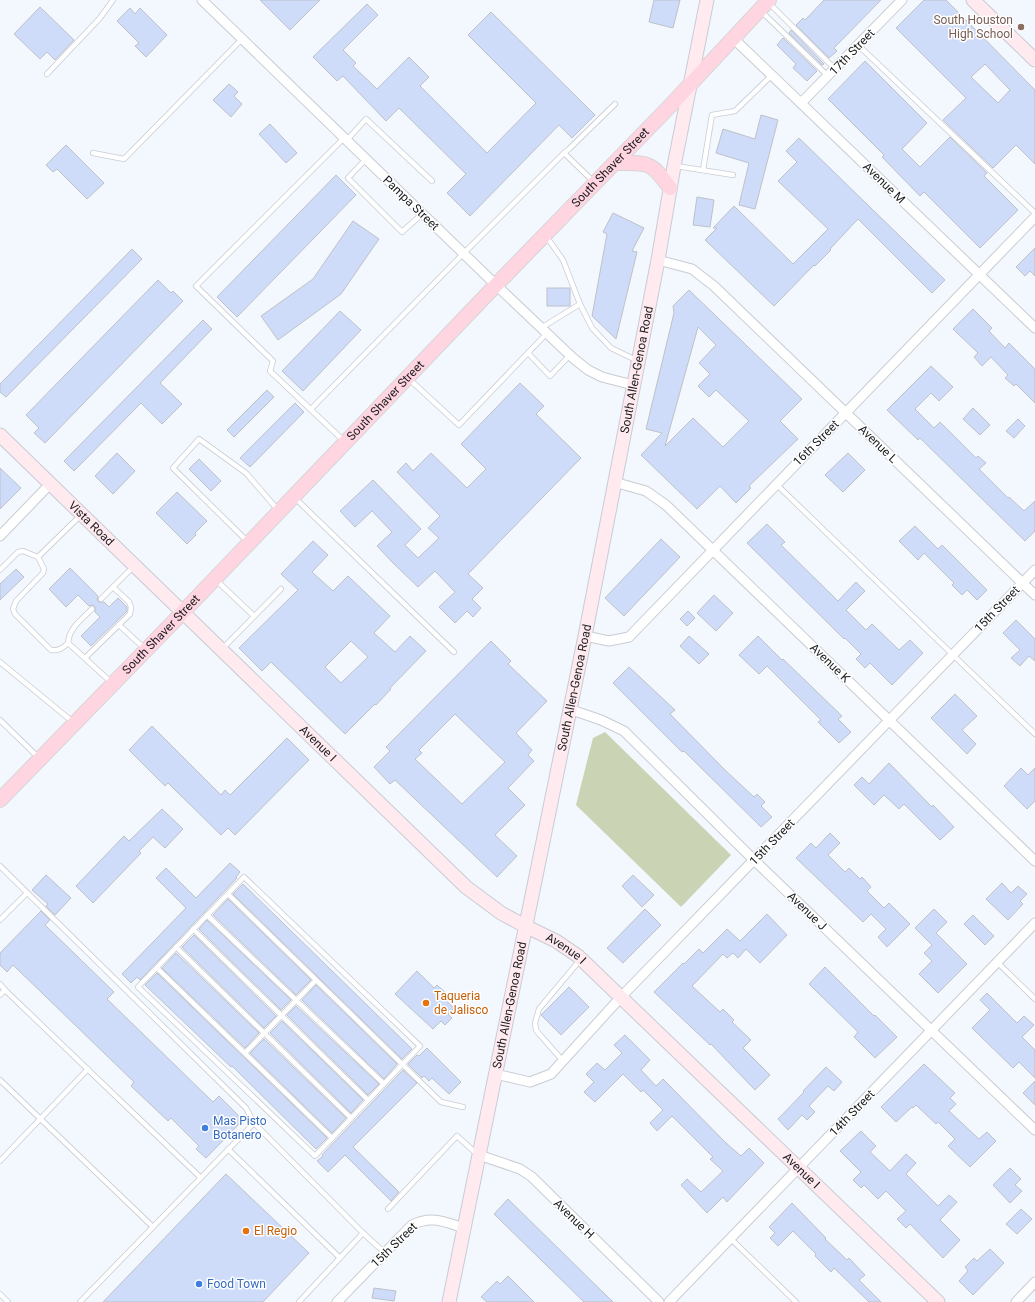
<svg xmlns="http://www.w3.org/2000/svg" width="1035" height="1302" viewBox="0 0 1035 1302" font-family="Roboto,sans-serif">
<style>
.green{fill:#cad3b4}
.building{fill:#cedcfa;stroke:#bec1c8;fill-rule:evenodd}
.lines{fill:none;stroke-linecap:round;stroke-linejoin:round}
.lane-casing{stroke:#c9ccd3;stroke-width:6}
.street-casing{stroke:#c9ccd3;stroke-width:11}
.secondary-casing{stroke:#c9ccd3;stroke-width:15}
.primary-casing{stroke:#d6d6d6;stroke-width:16}
.lane{stroke:#fff;stroke-width:4.5}
.street{stroke:#fff;stroke-width:9}
.secondary{stroke:#ffeaf0;stroke-width:13}
.primary{stroke:#ffd5e1;stroke-width:14}
.education-dot{fill:#8d6e63;stroke:#fff;stroke-width:1.5}
.food-dot{fill:#e8710a;stroke:#fff;stroke-width:1.5}
.shop-dot{fill:#3f7fe0;stroke:#fff;stroke-width:1.5}
.labels{text-anchor:middle;dominant-baseline:central;stroke-width:3;stroke-linejoin:round;paint-order:stroke}
.education-label{font-size:12px;fill:#785e54;stroke:#fff;text-anchor:end}
.street-label{font-size:12px;fill:#1a1b1e;stroke:#fff}
.food-label{font-size:12px;fill:#c56008;stroke:#fff;text-anchor:start}
.shop-label{font-size:12px;fill:#366cbe;stroke:#fff;text-anchor:start}
</style>
<rect width="100%" height="100%" fill="#f3f7fe"/>
<path class="green" d="M605 732 731 855 681 907 576 805 593 738Z"/>
<g class="building">
<path d="M260 0H320L290 30Z"/>
<path d="M654 0H680L673 28 649 22Z"/>
<path d="M824 0H881L834 48 837 51 829 58 796 25 803 18 805 20Z"/>
<path d="M924 0H946L1035 90V164L1016 145 993 168 943 120 966 98 896 28ZM985 64 1010 90 998 103 971 77Z"/>
<path d="M367 4 378 15 343 50 356 63 353 66 377 89 409 57 429 77 420 86 487 153 536 103 468 35 491 12 595 115 572 138 559 125 470 216 447 193 466 174 399 108 386 121 343 76 337 81 313 57Z"/>
<path d="M40 7 74 40 55 60 47 52 40 59 14 34Z"/>
<path d="M130 8 135 14 140 8 167 35 146 57 135 46 139 43 117 21Z"/>
<path d="M791 30 824 64 822 65 789 33Z"/>
<path d="M783 38 817 71 807 81 793 68 796 64 777 45Z"/>
<path d="M865 61 927 123 902 149 920 167 950 137 987 173 984 176 1018 210 980 248 924 192 920 196 882 157 884 155 828 99Z"/>
<path d="M229 84 238 92 234 96 242 104 231 117 213 100Z"/>
<path d="M761 115 778 120 755 209 739 205 749 163 716 153 723 129 755 139Z"/>
<path d="M270 124 297 153 286 163 259 134Z"/>
<path d="M799 138 945 280 932 293 858 219 830 249 831 250 815 266 814 265 774 306 705 240 717 228H713L734 206 793 264 828 229 778 181 797 162 786 151Z"/>
<path d="M66 145 104 183 87 199 57 169 53 172 46 165Z"/>
<path d="M336 175 356 195 237 317 217 297Z"/>
<path d="M697 197 714 200 710 227 693 225Z"/>
<path d="M613 213 644 228 632 251 637 252 616 339 592 316 607 234 603 232Z"/>
<path d="M353 221 379 239 341 294 278 340 261 316 313 279Z"/>
<path d="M1035 248V276L1030 271 1025 276 1016 267Z"/>
<path d="M132 249 142 259 6 397 0 392V384Z"/>
<path d="M158 280 171 293 173 291 183 301 45 443 34 433 39 428 26 415Z"/>
<rect x="547" y="288" width="23" height="18"/>
<path d="M689 290 802 399 780 421 798 439 749 486 751 488 736 503 720 486 697 509 641 455 662 433 646 429 674 313 673 306ZM698 327 716 345 699 363 710 374 698 386 709 397 716 390 749 421 723 447 693 418 665 446Z"/>
<path d="M973 309 992 328 989 331 1005 348 1009 343 1035 369V403L1016 384 1014 386 1005 378 1008 375 991 357 982 366 974 357 978 353 953 329Z"/>
<path d="M340 311 361 330 303 391 282 371Z"/>
<path d="M203 320 212 329 160 383 182 404 162 424 141 403 74 471 64 461Z"/>
<path d="M931 366 953 387 939 401 931 393 915 409 934 428 940 422 976 458 978 456 986 463 979 469 1008 498 1009 497 1024 511 1035 501V531L1025 541 920 438 918 440 887 410Z"/>
<path d="M520 383 544 406 536 414 581 458 468 574 483 588 472 599 481 608 473 617 467 611 455 623 439 607 455 592 435 571 418 587 393 563 377 546 392 532 372 511 355 527 340 511 373 480 421 529 405 545 418 558 439 538 428 528 440 516 397 472 406 463 413 471 431 453 467 488 486 469 461 444Z"/>
<path d="M267 390 274 397 234 437 227 430Z"/>
<path d="M295 403 304 412 250 467 240 458Z"/>
<path d="M973 408 990 425 980 435 963 419Z"/>
<path d="M1018 419 1025 426 1014 438 1006 431Z"/>
<path d="M117 453 135 471 113 494 95 476Z"/>
<path d="M848 453 865 470 843 492 825 475Z"/>
<path d="M199 459 221 481 211 491 189 469Z"/>
<path d="M0 468 21 488 0 509Z"/>
<path d="M177 492 207 521 195 533 196 535 187 544 156 513Z"/>
<path d="M767 524 785 542 781 545 838 601 856 582 865 591 846 610 866 630 872 624 899 650 910 640 923 653 892 685 870 663 865 668 856 659 861 654 845 638 844 639 747 543Z"/>
<path d="M915 526 938 549 942 545 987 590 977 600 967 590 962 595 952 585 954 583 924 553 918 560 899 541Z"/>
<path d="M661 539 680 557 624 616 605 598Z"/>
<path d="M313 541 328 555 312 572 333 591 348 576 390 616 374 633 395 652 410 636 426 651 390 688 391 689 376 705 375 704 345 734 271 662 262 671 239 648 298 590 281 574ZM351 641 368 657 341 683 325 667Z"/>
<path d="M70 568 98 596 97 600 99 602H104L109 607 118 598 127 607V611L91 646 81 636 100 617 95 612V607L93 605 89 606 78 595 66 607 49 589Z"/>
<path d="M16 569 24 577 0 600V584Z"/>
<path d="M714 595 733 613 716 631 697 613Z"/>
<path d="M688 611 695 618 687 626 680 619Z"/>
<path d="M1016 620 1035 639V661L1029 656 1020 666 1011 658 1020 650 1003 633Z"/>
<path d="M689 636 709 654 699 664 680 646Z"/>
<path d="M758 636 782 660 783 659 842 716 838 719 851 732 839 743 818 722 821 720 767 666 759 674 739 655Z"/>
<path d="M491 641 511 661 508 664 547 701 516 733 532 750 528 755 534 761 508 788 525 805 495 835 517 856 497 877 395 780 390 784 374 767 390 751 386 747ZM455 714 505 762 462 804 415 759 422 753 419 750Z"/>
<path d="M629 667 675 710 670 714 726 771 754 797 757 794 765 802 761 806 772 817 761 827 684 751 682 752 613 683Z"/>
<path d="M955 694 977 716 962 730 976 744 967 754 931 718Z"/>
<path d="M152 726 221 795 225 790 230 795 287 738 309 760 235 835 228 828 221 835 168 783 165 786 129 750Z"/>
<path d="M889 763 932 807 933 805 954 827 940 840 904 804 899 809 884 795 874 805 854 785 862 777 869 784Z"/>
<path d="M1021 768 1028 775 1035 768V801L1027 809 1004 786Z"/>
<path d="M162 809 183 829 165 848 153 837 139 851 141 853 93 903 76 886 124 836 129 841Z"/>
<path d="M830 833 840 843 828 855 845 872 849 868 860 879 862 877 871 887 867 891 884 908 889 903 910 924 887 947 878 937 886 929 871 914 863 922 796 858 811 843 816 848Z"/>
<path d="M230 863 240 872 236 877 237 878 140 980 137 977 131 983 122 974 186 908 156 878 166 868 196 898Z"/>
<path d="M46 875 71 898 55 915 46 906 48 904 32 890Z"/>
<path d="M633 875 654 895 642 907 622 886Z"/>
<path d="M1002 883 1011 893 1018 886 1027 894 1020 901 1023 904 1008 920 986 899Z"/>
<path d="M243 884 412 1049 402 1059 233 894Z"/>
<path d="M228 899 311 980 296 995 213 915Z"/>
<path d="M645 909 661 925 623 963 607 948Z"/>
<path d="M934 909 947 922 936 933 967 964 938 993 919 974 932 961 924 953 932 945 915 928Z"/>
<path d="M41 911 50 920 45 925 114 992 107 999 213 1102 219 1096 243 1120 206 1158 196 1149 199 1146 171 1118 168 1121 131 1086 134 1082 13 965 7 972 0 965V953Z"/>
<path d="M767 914 787 935 760 963 746 949 738 958 733 953 727 958 723 954 692 986 720 1012 723 1009 734 1020 732 1022 751 1040 743 1048 770 1075 755 1090 711 1044 710 1045 654 992 683 963 684 964 699 949 703 953 727 929 740 941Z"/>
<path d="M973 915 994 936 985 945 964 924Z"/>
<path d="M207 920 291 1000 281 1010 199 929Z"/>
<path d="M194 935 276 1016 264 1028 182 947Z"/>
<path d="M176 953 259 1033 245 1048 162 968Z"/>
<path d="M825 967 874 1016 875 1015 897 1037 875 1058 854 1037 858 1032 809 984Z"/>
<path d="M417 971 434 988 437 985 445 992 441 996 454 1008 448 1014 452 1018 445 1025 441 1021 433 1029 395 994Z"/>
<path d="M157 973 327 1138 316 1149 232 1066 231 1067 145 985Z"/>
<path d="M316 985 397 1064 384 1079 302 1000Z"/>
<path d="M569 987 589 1007 561 1035 541 1015Z"/>
<path d="M987 993 1017 1023 1024 1016 1034 1025 1022 1037 1035 1050V1078L1019 1062 1013 1068 972 1028 990 1010 980 1000Z"/>
<path d="M296 1006 379 1084 368 1095 287 1015Z"/>
<path d="M282 1021 363 1100 351 1113 270 1033Z"/>
<path d="M625 1035 650 1060 641 1070 656 1086 663 1079 726 1143 741 1156 749 1148 764 1163 727 1202 723 1197 707 1213 681 1185 687 1179 701 1192 723 1171 710 1159 713 1157 672 1116 657 1131 650 1123 663 1110 643 1090 641 1092 623 1074 595 1102 584 1092 594 1082 586 1074 597 1063 605 1070 622 1053 614 1045Z"/>
<path d="M264 1039 346 1118 332 1133 250 1053Z"/>
<path d="M427 1048 461 1082 449 1094 432 1078 429 1081 424 1076 422 1078 408 1064 417 1055 419 1056Z"/>
<path d="M924 1064 955 1093 950 1098 956 1104 949 1111 979 1139 987 1132 996 1141 970 1167 948 1146 955 1139 938 1122 936 1124 916 1105 913 1108 912 1107 896 1122 881 1107Z"/>
<path d="M826 1067 842 1082 834 1091 828 1086 809 1106 815 1112 807 1120 802 1115 788 1130 778 1119 804 1092 803 1091Z"/>
<path d="M403 1070 417 1083 353 1147 399 1192 391 1201 345 1155 328 1172 317 1161 323 1156 322 1155Z"/>
<path d="M1035 1081V1105L1023 1093Z"/>
<path d="M861 1131 876 1146 870 1152 890 1171 906 1154 916 1163 906 1174 938 1206 949 1195 957 1202 940 1220 960 1240 943 1258 910 1224 906 1228 897 1219 906 1211 886 1191 878 1199 864 1185 861 1188 853 1180 861 1172 840 1151Z"/>
<path d="M1010 1168 1021 1179 1015 1185 1022 1191 1010 1203 993 1185Z"/>
<path d="M226 1174 309 1253 263 1302H103Z"/>
<path d="M508 1199 613 1302H584L494 1214Z"/>
<path d="M792 1203 826 1238 825 1239 847 1260 849 1258 865 1275 859 1280 881 1302H869L834 1268 831 1272 815 1256 816 1254 793 1231 778 1246 770 1238 775 1233 769 1227Z"/>
<path d="M1021 1209 1032 1219 1017 1234 1006 1224Z"/>
<path d="M990 1249 1004 1263 973 1295 959 1281 968 1271 965 1267 974 1258 977 1261Z"/>
<path d="M508 1276 534 1302H487L481 1297 497 1281 500 1284Z"/>
<path d="M374 1288 396 1291 394 1301 372 1298Z"/>
</g>
<g class="lines">
<defs>
<g id="lane">
<path d="M769 3 835 69"/>
<path d="M761 11 828 76"/>
<path d="M858 45 1035 213"/>
<path d="M47 74 100 18 113 0"/>
<path d="M347 140 366 119 432 181"/>
<path d="M93 153 124 159 242 39"/>
<path d="M564 153 569 149 615 104"/>
<path d="M366 159 348 178 402 232 422 214"/>
<path d="M676 166 733 175"/>
<path d="M703 170 712 115 735 111 772 75"/>
<path d="M546 236 563 260 580 304 592 328 611 348 638 361"/>
<path d="M541 328 580 304"/>
<path d="M528 353 550 376 570 355"/>
<path d="M408 378 459 425 547 333"/>
<path d="M311 409 457 260 564 153 594 182"/>
<path d="M344 441 270 371 273 361 196 286 344 138"/>
<path d="M776 484 1035 734"/>
<path d="M295 498 454 652"/>
<path d="M247 541 173 468 199 439 246 473 278 510"/>
<path d="M38 557 44 569 43 573 16 601 13 609 15 614 51 650C59 651 63 648 68 643L112 683"/>
<path d="M0 570 18 552 23 551 38 557 81 515"/>
<path d="M216 580 254 616"/>
<path d="M101 599 113 587"/>
<path d="M119 625 144 648"/>
<path d="M68 643C69 628 82 619 92 609"/>
<path d="M223 648 281 589"/>
<path d="M85 658 130 614 131 607 129 602 113 587 134 566"/>
<path d="M0 662 73 722"/>
<path d="M0 720 39 758"/>
<path d="M0 866 246 1108 254 1123 363 1233 385 1253"/>
<path d="M244 877 420 1046 315 1156 138 987Z"/>
<path d="M228 894 441 1102 463 1107"/>
<path d="M207 915 384 1084"/>
<path d="M0 920 27 893"/>
<path d="M193 929 368 1100"/>
<path d="M176 947 351 1118"/>
<path d="M997 962 1035 999"/>
<path d="M157 968 332 1138"/>
<path d="M0 984 5 990"/>
<path d="M0 995 5 990 201 1178"/>
<path d="M245 1053 316 980"/>
<path d="M563 1061 540 1035 536 1030 535 1023 539 1009 580 960"/>
<path d="M0 1080 153 1227"/>
<path d="M228 1149 340 1258"/>
<path d="M0 1161 88 1069"/>
<path d="M388 1209 457 1136 477 1154"/>
<path d="M731 1239 796 1302"/>
<path d="M0 1294 8 1302"/>
<path d="M80 1302 254 1123"/>
<path d="M299 1302 363 1233"/>
</g>
<g id="street">
<path d="M202 0 496 285 573 358 588 370 602 377 633 385"/>
<path d="M733 38 1035 328"/>
<path d="M801 103 902 0"/>
<path d="M658 260 692 269 714 286 1035 595"/>
<path d="M614 482 646 491 666 505 1035 861"/>
<path d="M0 536 51 483"/>
<path d="M585 636 609 641 629 637 1035 217"/>
<path d="M569 709 601 720 624 731 754 860 1035 1130"/>
<path d="M495 1074 530 1082 551 1074 621 997 1035 570"/>
<path d="M479 1155 520 1169 532 1177 659 1302"/>
<path d="M337 1302 412 1225C431 1215 445 1222 464 1228"/>
<path d="M669 1302 1035 923"/>
<path d="M1016 1302 1035 1282"/>
</g>
<g id="secondary">
<path d="M973 0 1035 60"/>
<path id="s1" d="M0 435 466 887 501 913 525 926 556 941 578 956 938 1302"/>
<path id="s2" d="M449 1302 585 636 658 260 674 166 707 0"/>
</g>
<g id="primary">
<path d="M615 163C648 163 650 160 670 188"/>
<path id="s3" d="M0 800 183 612 496 285 670 106 769 0"/>
</g>
</defs>
<use href="#lane" class="lane-casing"/>
<use href="#street" class="street-casing"/>
<use href="#secondary" class="secondary-casing"/>
<use href="#primary" class="primary-casing"/>
<use href="#lane" class="lane"/>
<use href="#street" class="street"/>
<use href="#secondary" class="secondary"/>
<use href="#primary" class="primary"/>
</g>
<circle class="education-dot" cx="1021" cy="27" r="4"/>
<g class="food-dot">
<circle cx="426" cy="1003" r="4"/>
<circle cx="246" cy="1231" r="4"/>
</g>
<g class="shop-dot">
<circle cx="205" cy="1128" r="4"/>
<circle cx="199" cy="1284" r="4"/>
</g>
<g class="labels">
<g class="education-label">
<text x="1013" y="20">South Houston<tspan x="1013" dy="14">High School</tspan></text>
</g>
<g class="street-label">
<text transform="translate(852 52) rotate(-46)">17th Street</text>
<text stroke="none"><textPath href="#s3" startOffset="879">South Shaver Street</textPath></text>
<text transform="translate(884 183) rotate(44)">Avenue M</text>
<text transform="translate(411 203) rotate(44)">Pampa Street</text>
<text stroke="none"><textPath href="#s2" startOffset="951">South Allen-Genoa Road</textPath></text>
<text stroke="none"><textPath href="#s3" startOffset="555">South Shaver Street</textPath></text>
<text transform="translate(816 443) rotate(-45)">16th Street</text>
<text transform="translate(878 444) rotate(44)">Avenue L</text>
<text stroke="none"><textPath href="#s1" startOffset="127">Vista Road</textPath></text>
<text transform="translate(997 609) rotate(-46)">15th Street</text>
<text stroke="none"><textPath href="#s3" startOffset="231">South Shaver Street</textPath></text>
<text transform="translate(830 663) rotate(44)">Avenue K</text>
<text stroke="none"><textPath href="#s2" startOffset="627">South Allen-Genoa Road</textPath></text>
<text stroke="none"><textPath href="#s1" startOffset="443">Avenue I</textPath></text>
<text transform="translate(772 842) rotate(-46)">15th Street</text>
<text transform="translate(807 911) rotate(44)">Avenue J</text>
<text stroke="none"><textPath href="#s1" startOffset="767">Avenue I</textPath></text>
<text stroke="none"><textPath href="#s2" startOffset="303">South Allen-Genoa Road</textPath></text>
<text transform="translate(852 1113) rotate(-46)">14th Street</text>
<text stroke="none"><textPath href="#s1" startOffset="1091">Avenue I</textPath></text>
<text transform="translate(574 1219) rotate(44)">Avenue H</text>
<text transform="translate(394 1245) rotate(-44)">15th Street</text>
</g>
<g class="food-label">
<text x="434" y="996">Taqueria<tspan x="434" dy="14">de Jalisco</tspan></text>
<text x="254" y="1231">El Regio</text>
</g>
<g class="shop-label">
<text x="213" y="1121">Mas Pisto<tspan x="213" dy="14">Botanero</tspan></text>
<text x="207" y="1284">Food Town</text>
</g>
</g>
</svg>
